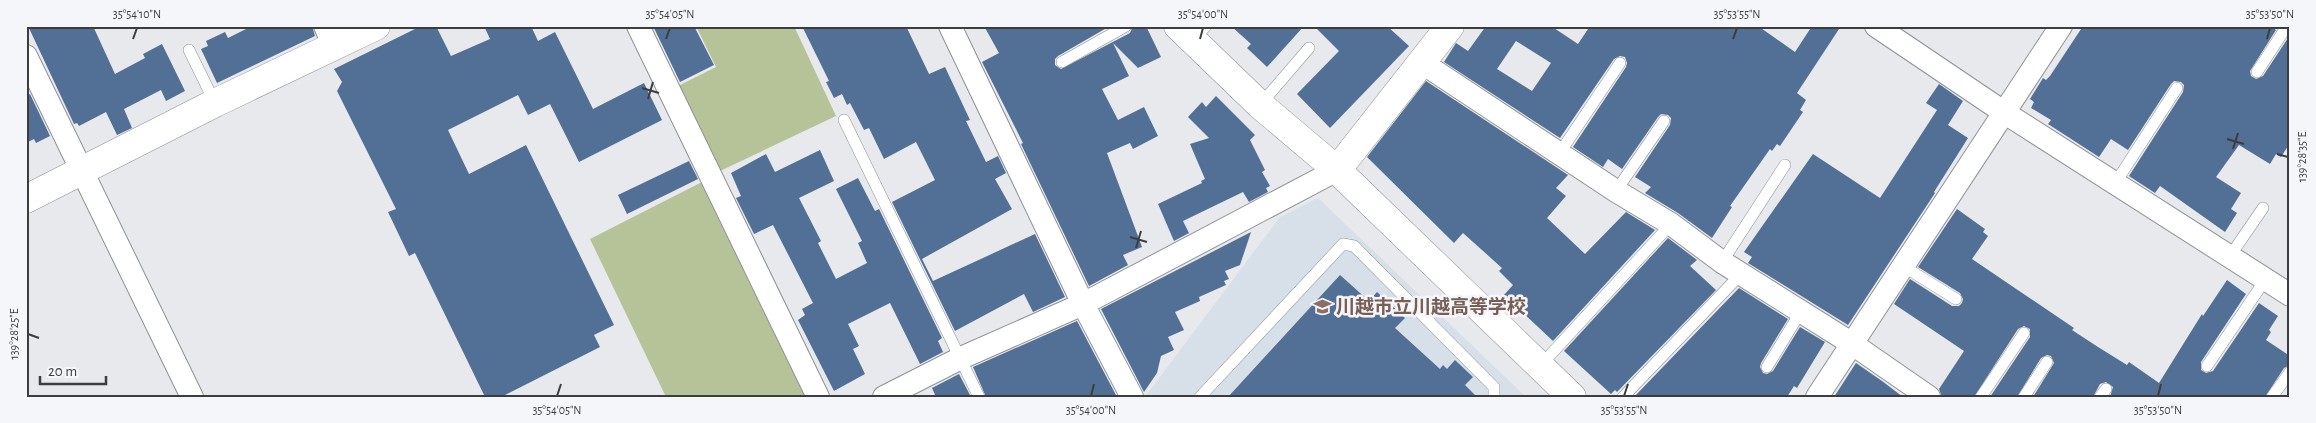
<svg xmlns="http://www.w3.org/2000/svg" width="2316" height="423" viewBox="0 0 2316 423" font-family="'Alegreya Sans','Noto Sans JP',sans-serif">
<style>
.built{fill:#d7dfe8}
.green{fill:#b6c399}
.building{fill:#526f96;fill-rule:evenodd}
.lines{fill:none;stroke-linecap:round;stroke-linejoin:round}
.service-casing{stroke:#8f9295;stroke-width:12}
.minor-casing{stroke:#8f9295;stroke-width:24}
.tertiary-casing{stroke:#8f9295;stroke-width:29}
.service{stroke:#fff;stroke-width:11}
.minor{stroke:#fff;stroke-width:22}
.tertiary{stroke:#fff;stroke-width:28}
.ticks{fill:none;stroke:#3c3d3e;stroke-width:2}
.labels{text-anchor:middle;dominant-baseline:central;stroke-width:5;stroke-linejoin:round;paint-order:stroke}
.education-label{font-size:19px;font-weight:bold;fill:#785e54;stroke:#f4f6fa;text-anchor:start}
.neatline{fill:none;stroke:#3c3d3e;stroke-width:2}
.ticks-label{font-size:12px;text-anchor:middle;fill:#3c3d3e}
</style>
<rect width="100%" height="100%" fill="#e7e9ed"/>
<path class="built" d="M1318 198 1526 397H1145L1280 217Z"/>
<g class="green">
<path d="M696 26H794L836 116 720 171 678 86 716 67Z"/>
<path d="M702 182 808 397H666L590 239Z"/>
</g>
<g class="building">
<path d="M28 26H93L115 74 145 58 143 54 162 44 185 91 166 101 161 90 124 109 132 128 117 135 106 112 79 126 77 123 74 124Z"/>
<path d="M252 26H312L315 36 217 83 201 49 208 46 206 41 225 32 228 38Z"/>
<path d="M421 26H436L451 56 490 39 484 26H531L538 41 555 32 593 109 644 83 662 120 579 162 550 104 528 115 518 95 448 130 469 174 526 145 614 325 594 335 600 347 501 397H485L415 253 409 256 388 212 396 209 337 91 342 82 334 69Z"/>
<path d="M653 26H694L714 65 680 82Z"/>
<path d="M802 26H906L929 74 945 67 970 120 966 121 986 162 998 156 1006 173 995 179 1012 209 922 259 933 281 1035 234 1065 297 1033 312 1024 294 955 331 892 202 935 180 916 142 884 159 869 128 864 130 850 103 847 105 842 94 834 98 826 82 829 81Z"/>
<path d="M984 26H1110L1058 56 1055 59V65L1061 69 1130 33 1133 26H1146L1161 57 1138 68 1113 43 1129 76 1102 89 1118 120 1144 107 1158 136 1133 149 1130 143 1107 153 1142 247 1123 255 1128 265 1089 286 1021 144 1023 143 982 62 999 53Z"/>
<path d="M1231 26H1304L1267 67 1247 48 1251 44Z"/>
<path d="M1314 26H1387L1409 46 1330 128 1297 94 1339 51Z"/>
<path d="M1486 26H1551L1578 44 1590 26H1758L1795 52 1812 26H1841L1797 93 1806 100 1800 110 1803 112 1780 146 1777 144 1772 151 1770 149 1730 206 1732 207 1712 238 1678 213 1645 193 1651 187 1635 177 1670 125 1671 118 1668 115 1661 114 1658 117 1622 169 1608 159 1603 167 1573 147 1626 67 1627 63 1625 57 1620 56 1614 59 1560 138 1444 62 1456 43 1468 51ZM1516 41 1551 63 1532 91 1497 69Z"/>
<path d="M2083 26H2271L2276 30 2250 71 2251 76 2256 79 2263 76 2288 38 2290 40V143L2281 157 2276 154 2270 164 2239 145 2216 177 2241 193 2231 209 2237 213 2225 232 2160 186 2155 193 2129 176 2183 92 2184 85 2181 82 2174 81 2171 84 2128 150 2111 139 2099 157 2048 124 2051 120 2031 108 2034 102 2030 99 2043 78 2046 80 2050 76Z"/>
<path d="M1426 81 1568 175 1556 188 1566 196 1547 218 1585 254 1626 212 1655 230 1553 341 1504 295 1513 285 1499 271 1502 268 1463 233 1454 243 1367 157Z"/>
<path d="M1939 84 1963 101 1948 125 1968 138 1934 192 1935 193 1848 325 1748 263 1752 257 1744 252 1813 154 1880 198 1937 110 1926 103Z"/>
<path d="M30 94 50 136 36 143 34 139 26 143V96Z"/>
<path d="M1216 96 1255 135 1250 140 1265 170 1262 172 1270 186 1266 188 1268 192 1249 202 1243 192 1183 221 1189 233 1174 241 1158 204 1202 183 1201 181 1205 179 1190 144 1209 138 1188 117 1202 102 1206 107Z"/>
<path d="M820 150 834 181 799 198 821 241 818 243 836 279 867 263 858 243 862 241 836 189 858 178 875 211 879 209 942 338 938 341 943 352 920 364 890 303 848 324 859 346 853 349 865 374 834 391 798 320 805 315 802 309 813 303 773 225 754 234 736 198 741 196 731 173 766 154 775 172Z"/>
<path d="M689 161 698 179 627 214 618 195Z"/>
<path d="M1957 209 1985 229 1983 232 1988 236 1972 259 2074 328 2072 330 2098 347 2127 365 2129 362 2159 383 2202 314 2203 316 2227 280 2246 294 2201 362V370L2206 373 2213 371 2259 303 2278 316 2269 330 2271 332 2266 340 2290 356V365L2284 368 2265 397H2110L2113 387 2106 382 2100 384 2093 397H2033L2054 363 2051 356 2047 355 2041 358 2017 397H1990L2030 337V329L2024 326 2018 329 1974 397H1942L1939 389 1964 351 1894 304 1910 279 1952 306H1959L1962 303 1963 299 1960 293 1918 267Z"/>
<path d="M1251 232 1240 265 1225 271 1229 279 1224 281 1226 285 1199 297 1200 301 1175 312 1184 330 1168 337 1174 350 1161 356 1157 373 1144 392 1101 309Z"/>
<path d="M1668 238 1697 260 1690 266 1716 290 1617 392 1615 390 1611 394 1564 351Z"/>
<path d="M1340 275 1369 301 1377 292 1405 318 1395 328 1440 369 1443 365 1447 369 1455 360 1473 377 1465 385 1477 397H1228Z"/>
<path d="M1739 288 1788 319 1761 363 1760 367 1763 373 1767 374 1773 371 1800 327 1825 342 1797 388 1794 386 1787 397H1634Z"/>
<path d="M1077 321 1117 397H986L973 367Z"/>
<path d="M1856 363 1882 381 1903 397H1834Z"/>
<path d="M959 374 971 397H936L932 388Z"/>
</g>
<g class="lines">
<defs>
<g id="service">
<path d="M1192 40 1206 26"/>
<path d="M189 50 215 103"/>
<path d="M1062 62 1126 26"/>
<path d="M2257 72 2287 26"/>
<path d="M1260 105 1309 48"/>
<path d="M844 120 979 397"/>
<path d="M1559 154 1620 63"/>
<path d="M2116 182 2177 88"/>
<path d="M1616 191 1664 121"/>
<path d="M2230 256 2263 208"/>
<path d="M1722 262 1785 165"/>
<path d="M1903 266 1956 299"/>
<path d="M1540 366 1671 224"/>
<path d="M2207 366 2265 280"/>
<path d="M1767 367 1800 313"/>
<path d="M1200 397 1343 244 1354 246 1494 387V397"/>
<path d="M1623 397 1741 274"/>
<path d="M1981 397 2024 333"/>
<path d="M2024 397 2047 362"/>
<path d="M2100 397 2106 389"/>
<path d="M2272 397 2290 372"/>
</g>
<g id="minor">
<path d="M325 26 334 46"/>
<path d="M638 26 818 397"/>
<path d="M950 26 1083 304 1132 397"/>
<path d="M1876 26 2005 113 2290 295"/>
<path d="M26 56 192 397"/>
<path d="M1421 62 1616 191 1671 224 1722 262 1851 343 1929 397"/>
<path d="M884 397 961 358 1083 304 1337 170"/>
<path d="M1817 397 2061 26"/>
</g>
<g id="tertiary">
<path d="M1178 26 1260 105 1337 170 1572 397"/>
<path d="M1337 170 1450 26"/>
<path d="M26 199 215 103 376 26"/>
</g>
</defs>
<use href="#service" class="service-casing"/>
<use href="#minor" class="minor-casing"/>
<use href="#tertiary" class="tertiary-casing"/>
<use href="#service" class="service"/>
<use href="#minor" class="minor"/>
<use href="#tertiary" class="tertiary"/>
</g>
<path class="ticks" d="M133 39 137 28M666 39 670 28M1200 39 1203 28M1733 39 1737 28M2267 39 2270 28M642 88 659 93M648 99 653 82M2227 139 2244 144M2233 149 2238 133M2277 154 2288 157M1130 237 1147 242M1136 248 1141 231M28 334 39 338M557 396 561 384M1091 396 1094 384M1624 396 1628 384M2158 396 2161 384"/>
<defs>
<symbol id="school-bare" viewBox="-9 -9 18 18"><path d="M0-5L7-2L0 1L-7-2ZM-4 1L0 2.5L4 1V4Q0 6-4 4Z" fill="#8d6e63" stroke="#f4f6fa" stroke-width="2.5" paint-order="stroke"/></symbol>
</defs>
<g fill-rule="evenodd">
<use href="#school-bare" x="1310" y="294" width="25" height="25"/>
</g>
<g class="labels">
<g class="education-label">
<text x="1336" y="307">川越市立川越高等学校</text>
</g>
</g>
<rect width="2316" height="423" fill="none" stroke="#f4f6fa" stroke-width="55"/>
<path d="M40 376v8h66v-8" fill="none" stroke="#3c3d3e" stroke-width="2.5"/>
<text x="48" y="376" font-size="15" fill="#3c3d3e" stroke="#f4f6fa" stroke-width="4" paint-order="stroke">20 m</text>
<rect x="28" y="28" width="2260" height="368" class="neatline"/>
<g class="ticks-label">
<text x="137" y="18">35°54'10"N</text>
<text x="670" y="18">35°54'05"N</text>
<text x="1203" y="18">35°54'00"N</text>
<text x="1737" y="18">35°53'55"N</text>
<text x="2270" y="18">35°53'50"N</text>
<text transform="translate(2302 157) rotate(-90)" y="4">139°28'35"E</text>
<text transform="translate(14 334) rotate(-90)" y="4">139°28'25"E</text>
<text x="557" y="414">35°54'05"N</text>
<text x="1091" y="414">35°54'00"N</text>
<text x="1624" y="414">35°53'55"N</text>
<text x="2158" y="414">35°53'50"N</text>
</g>
</svg>
